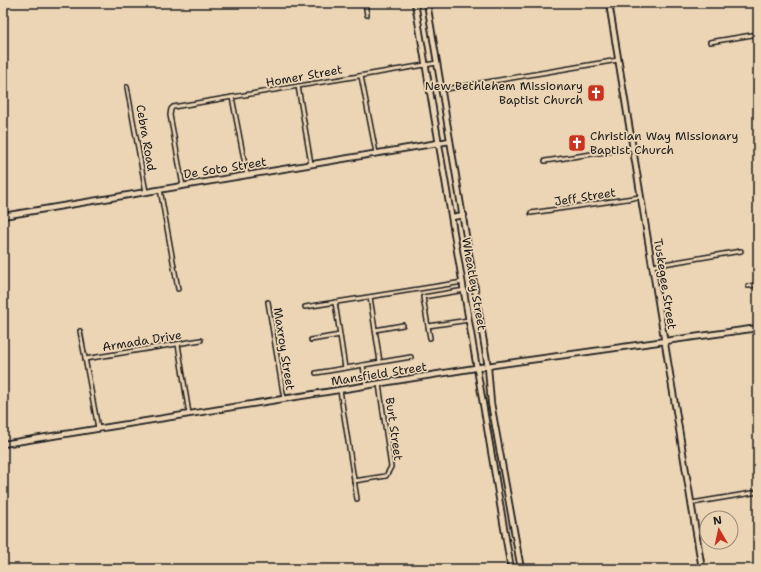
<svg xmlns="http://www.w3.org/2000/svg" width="761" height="572" viewBox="0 0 761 572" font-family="'Shantell Sans',sans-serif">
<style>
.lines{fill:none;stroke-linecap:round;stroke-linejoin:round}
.street-casing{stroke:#1c1c1c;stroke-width:6}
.secondary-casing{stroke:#1c1c1c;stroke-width:8}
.street{stroke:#ecd5b5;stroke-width:3}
.secondary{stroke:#ecd5b5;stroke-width:4.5}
.labels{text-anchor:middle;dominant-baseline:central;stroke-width:3.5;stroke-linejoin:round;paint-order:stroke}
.street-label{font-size:12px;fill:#1c1c1c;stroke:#ecd5b5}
.poi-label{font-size:12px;fill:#1c1c1c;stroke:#ecd5b5;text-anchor:end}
</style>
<rect width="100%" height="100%" fill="#ecd5b5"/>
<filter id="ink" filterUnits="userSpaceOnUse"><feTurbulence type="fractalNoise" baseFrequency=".025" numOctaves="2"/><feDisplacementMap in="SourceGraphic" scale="8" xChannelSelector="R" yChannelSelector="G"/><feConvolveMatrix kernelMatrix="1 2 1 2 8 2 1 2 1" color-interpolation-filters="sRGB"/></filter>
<g filter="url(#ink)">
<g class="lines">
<defs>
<g id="street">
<path d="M365 3 367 15"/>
<path d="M710 42 758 34"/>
<path d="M361 76 376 153"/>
<path d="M298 86 311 164"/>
<path d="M127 87 146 192"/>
<path d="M440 90 618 60"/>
<path d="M232 97 247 175"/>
<path d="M545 161 632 148"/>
<path d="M183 186 170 115 171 109 173 107 437 63"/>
<path d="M160 189 178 289"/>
<path d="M531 213 640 197"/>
<path d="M652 266 741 251"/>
<path d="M748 286 758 285"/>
<path d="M370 297 380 362"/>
<path d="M268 302 284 399"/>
<path d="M335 302 345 368"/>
<path d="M305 307 463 282"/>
<path d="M428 326 469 320"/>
<path d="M375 330 403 325"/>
<path d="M80 331 98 428"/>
<path d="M430 338 423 297 465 290"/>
<path d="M311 340 340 335"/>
<path d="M178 344 189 414"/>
<path d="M85 359 201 340"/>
<path d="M363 365 366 386"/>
<path d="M316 373 411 357"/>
<path d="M340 390 357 499"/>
<path d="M354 481 386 476 391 467 379 384"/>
<path d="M692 503 758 492"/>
</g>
<g id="secondary">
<path d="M415 3 511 569"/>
<path d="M427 3 488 367 491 403 521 569"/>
<path d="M609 3 702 569"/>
<path d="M3 216 450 141"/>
<path d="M452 217 464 215"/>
<path d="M3 444 494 365 758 328"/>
</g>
</defs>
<use href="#street" class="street-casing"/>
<use href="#secondary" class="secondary-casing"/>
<use href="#street" class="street"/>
<use href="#secondary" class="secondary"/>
</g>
</g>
<defs>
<symbol id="church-square" viewBox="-11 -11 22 22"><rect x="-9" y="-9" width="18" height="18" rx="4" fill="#c8321e" stroke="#ecd5b5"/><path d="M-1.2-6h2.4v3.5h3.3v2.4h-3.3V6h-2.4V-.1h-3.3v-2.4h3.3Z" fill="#fff"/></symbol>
</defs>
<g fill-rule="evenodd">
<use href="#church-square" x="586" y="83" width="20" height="20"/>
<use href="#church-square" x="567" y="133" width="20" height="20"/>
</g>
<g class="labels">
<g class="street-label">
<text transform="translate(304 76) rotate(-10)">Homer Street</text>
<text transform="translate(146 138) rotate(80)">Cebra Road</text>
<text transform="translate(225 168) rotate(-9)">De Soto Street</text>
<text transform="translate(585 197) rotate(-9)">Jeff Street</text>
<text transform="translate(474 284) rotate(80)">Wheatley Street</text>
<text transform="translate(665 284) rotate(81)">Tuskegee Street</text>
<text transform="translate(142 341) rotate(-9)">Armada Drive</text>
<text transform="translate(284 349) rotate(81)">Maxroy Street</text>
<text transform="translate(379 374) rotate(-9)">Mansfield Street</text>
<text transform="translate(394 429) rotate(82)">Burt Street</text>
</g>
<g class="poi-label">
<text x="583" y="86">New Bethlehem Missionary<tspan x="583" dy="14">Baptist Church</tspan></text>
<text x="590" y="136" text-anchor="start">Christian Way Missionary<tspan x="590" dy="14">Baptist Church</tspan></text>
</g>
</g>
<rect width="761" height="572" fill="none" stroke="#ecd5b5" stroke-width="16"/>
<rect x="8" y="8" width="745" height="556" fill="none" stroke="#1c1c1c" stroke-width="1.5" filter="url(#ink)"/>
<g transform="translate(719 530) rotate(351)"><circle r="19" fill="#ecd5b5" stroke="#998b78"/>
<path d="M0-3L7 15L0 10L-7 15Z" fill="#c8321e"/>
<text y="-6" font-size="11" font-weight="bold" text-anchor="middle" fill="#1c1c1c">N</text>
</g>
</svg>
